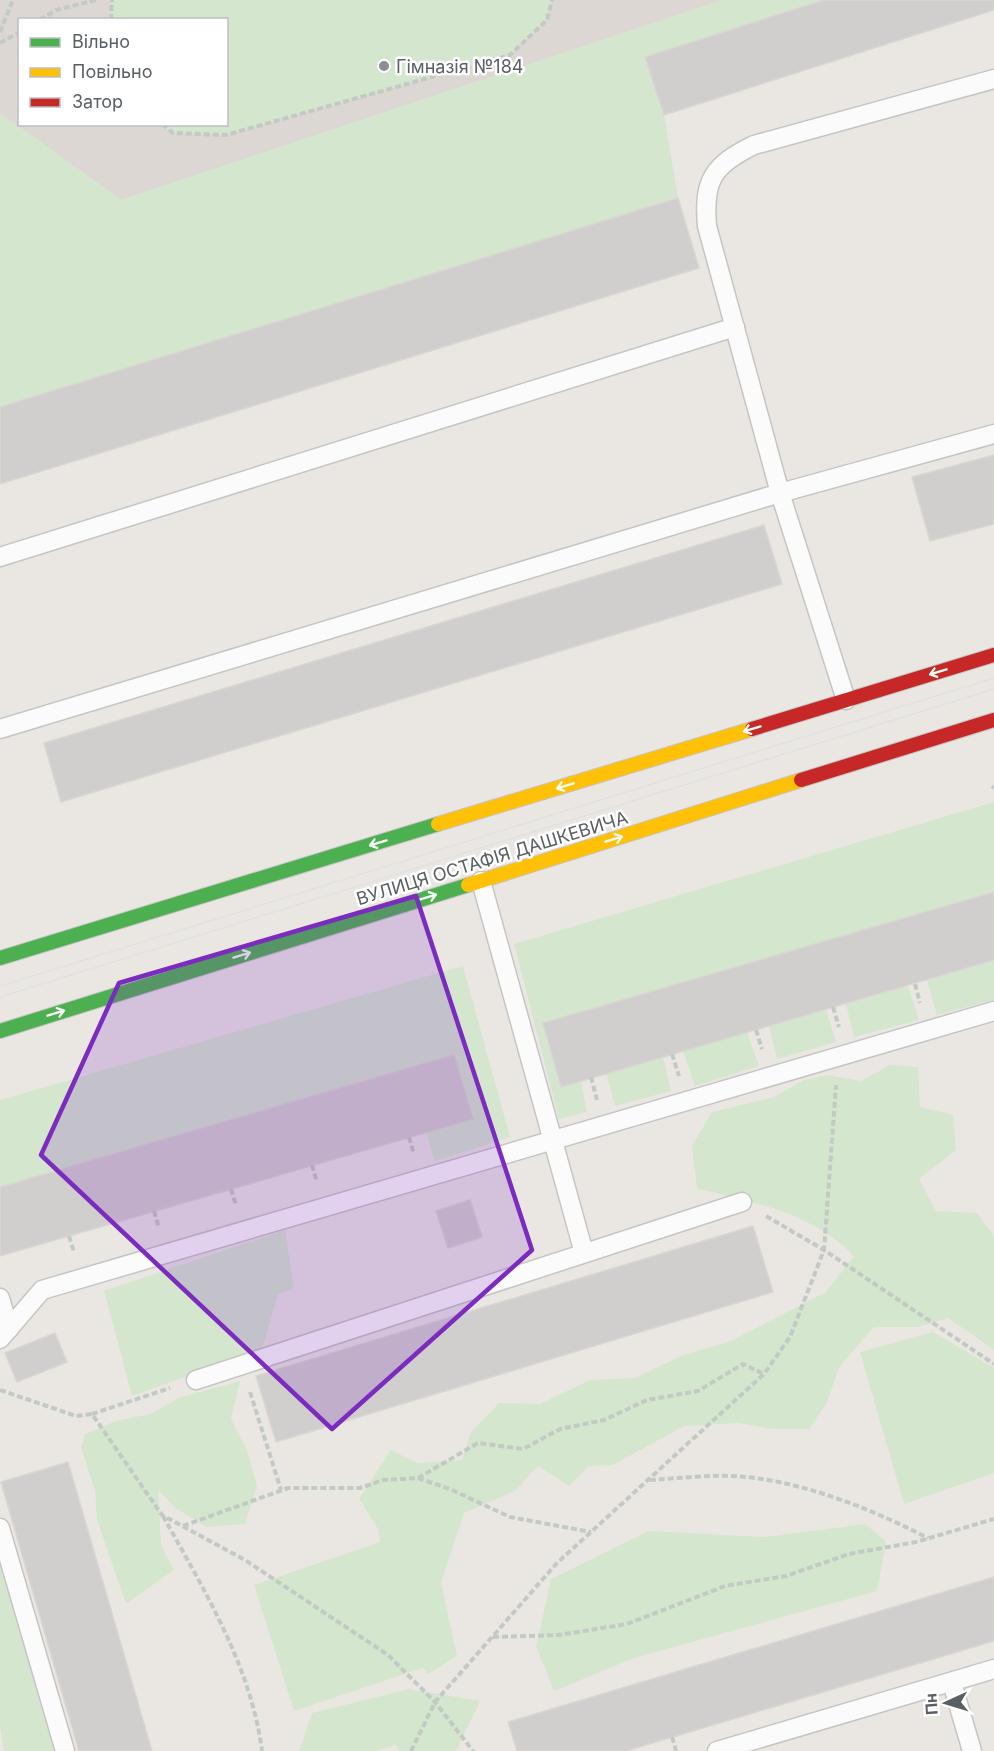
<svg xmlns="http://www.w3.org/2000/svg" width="994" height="1751" viewBox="0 0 994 1751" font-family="Inter,sans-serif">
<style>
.education{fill:#dcd7d2;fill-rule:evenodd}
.green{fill:#d5e6ce}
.building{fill:#d1cfcd;stroke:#d9d6d2;stroke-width:1.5}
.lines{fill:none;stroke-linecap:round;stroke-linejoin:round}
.lane-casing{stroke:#c5c5c4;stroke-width:21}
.fast-casing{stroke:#c5c5c4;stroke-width:16}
.slow-casing{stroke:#c5c5c4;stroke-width:16}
.jam-casing{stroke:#c5c5c4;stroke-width:16}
.path{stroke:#c3c9c4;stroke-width:4;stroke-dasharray:6 3;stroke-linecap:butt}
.lane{stroke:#fcfbfb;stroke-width:18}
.fast{stroke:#4caf50;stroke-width:14}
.slow{stroke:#ffc107;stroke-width:14}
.jam{stroke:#c62828;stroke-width:14}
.tram{stroke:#e1e1e0;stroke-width:1.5}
.oneway{stroke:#f6fbf6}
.marked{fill:#7b2cbf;fill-opacity:0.2;stroke:#7b2cbf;stroke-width:4.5;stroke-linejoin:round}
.poi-dot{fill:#8c8f8f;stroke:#fff;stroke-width:2}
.labels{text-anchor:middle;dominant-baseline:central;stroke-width:5;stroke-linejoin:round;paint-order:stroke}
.poi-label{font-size:18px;fill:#595f62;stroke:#fff;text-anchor:start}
.street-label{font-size:18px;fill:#595f62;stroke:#fff}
</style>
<rect width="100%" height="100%" fill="#eae7e3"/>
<path class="education" d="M0 0H727L121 200 0 113ZM20 20H226V124H20Z"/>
<g class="green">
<path d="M112 0H552L547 20 510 55 226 135 173 133 162 125 226 124V20L111 19Z"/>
<path d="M722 0H824L646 57 664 115 678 198 0 407V113L121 200Z"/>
<path d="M994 802V892L543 1023 561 1086 581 1081 587 1112 559 1119 514 944Z"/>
<path d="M994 960V1000L937 1015 927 980Z"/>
<path d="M463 966 510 1137 435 1161 426 1132 473 1118 454 1055 0 1187V1100Z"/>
<path d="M908 986 919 1020 854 1037 846 1004Z"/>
<path d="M826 1009 836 1042 777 1059 769 1026Z"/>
<path d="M747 1033 759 1066 695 1086 683 1051Z"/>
<path d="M663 1057 671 1091 615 1106 606 1073Z"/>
<path d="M890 1065 918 1067 920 1107 953 1115 956 1150 919 1179 936 1211 977 1213 994 1236V1350L948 1318 919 1327H874L840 1366 826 1404 809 1429H772L738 1423 684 1426 613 1465 589 1466 569 1486 538 1466 515 1491 464 1513 441 1582 457 1656 428 1674 423 1668 294 1711 254 1585 380 1542 378 1529 359 1499 391 1450 417 1463 462 1460 471 1432 499 1403 540 1404 590 1380 635 1378 683 1355 731 1341 826 1292 854 1256C814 1214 753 1201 697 1189L692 1146 712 1112 774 1097 804 1080 827 1075 861 1081Z"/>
<path d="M285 1230 294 1289 278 1294 262 1349 132 1396 104 1291Z"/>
<path d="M933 1332 994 1368V1473L904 1504 860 1352Z"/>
<path d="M240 1381 231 1419 247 1450 257 1486 245 1524 207 1527 175 1508 158 1490 161 1545 174 1570 126 1604 97 1520 95 1491 81 1448 85 1434 116 1421 150 1414 181 1397Z"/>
<path d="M865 1524 886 1541 877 1591 634 1658 554 1691 536 1647 551 1579 649 1531 765 1537Z"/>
<path d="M0 1561 54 1751H4L0 1726Z"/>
<path d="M409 1689 480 1701 456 1751H399L396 1745 377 1751H299L312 1713Z"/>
</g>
<g class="building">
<path d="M824 0H994V10L664 115 645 57Z"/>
<path d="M678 198 699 268 0 484V407Z"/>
<path d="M994 455V524L930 541 912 477Z"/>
<path d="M764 525 782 584 61 802 44 743Z"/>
<path d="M994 892V960L561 1087 543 1023Z"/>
<path d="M454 1055 473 1119 0 1256V1187Z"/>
<path d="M470 1200 482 1237 448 1248 436 1211Z"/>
<path d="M753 1226 773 1292 276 1442 256 1376Z"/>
<path d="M55 1333 67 1362 17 1382 5 1353Z"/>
<path d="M68 1462 152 1751H79L1 1482Z"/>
<path d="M994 1577V1641L626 1751H517L508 1722Z"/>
</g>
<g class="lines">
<defs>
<g id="lane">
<path d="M0 557 735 327"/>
<path d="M846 700 780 493 707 226C703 180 713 165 754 145L994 79"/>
<path d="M0 729 780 493 994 434"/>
<path d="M481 881 584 1253"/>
<path d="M0 1298 9 1329"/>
<path d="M0 1339 42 1290 994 1011"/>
<path d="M196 1380 742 1202"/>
<path d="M0 1528 65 1751"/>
<path d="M952 1683 972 1751"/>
<path d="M717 1751 994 1669"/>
</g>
<g id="fast">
<path d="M0 958 438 824"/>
<path d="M0 1031 468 885"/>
</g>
<g id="slow">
<path d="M438 824 752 729"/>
<path d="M468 885 801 780"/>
</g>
<g id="jam">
<path d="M752 729 994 655"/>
<path d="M801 780 994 720"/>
</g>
</defs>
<use href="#lane" class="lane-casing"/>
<use href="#fast" class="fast-casing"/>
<use href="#slow" class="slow-casing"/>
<use href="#jam" class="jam-casing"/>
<g class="path">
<path d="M40 20 56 10 96 0"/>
<path d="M111 20 112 0"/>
<path d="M0 32 13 0"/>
<path d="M0 43 20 32"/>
<path d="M162 124 173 133 226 135 510 55 547 20 552 0"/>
<path d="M992 786 994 788"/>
<path d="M915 984 920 1003"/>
<path d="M833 1007 839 1027"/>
<path d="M756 1030 762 1049"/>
<path d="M672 1054 679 1076"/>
<path d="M591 1077 597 1100"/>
<path d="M409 1137 414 1154"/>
<path d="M312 1165 317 1182"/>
<path d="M231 1189 236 1205"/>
<path d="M154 1211 159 1228"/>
<path d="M766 1216 824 1250 994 1364"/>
<path d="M69 1236 74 1252"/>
<path d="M0 1390 76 1416 92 1414 162 1515 245 1560 388 1655 435 1702 473 1751"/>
<path d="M250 1392 281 1490"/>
<path d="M92 1414 170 1388"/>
<path d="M418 1478 452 1490 510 1517 591 1532"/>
<path d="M650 1480C684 1478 721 1473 755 1478 815 1486 875 1511 928 1538"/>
<path d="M163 1516C204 1590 251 1666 262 1751"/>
<path d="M183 1526 288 1488H360L383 1480 418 1478 478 1443 523 1449 560 1429 604 1420 647 1400 698 1391 743 1364 764 1374"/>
<path d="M493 1637 559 1635 627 1624 725 1586 786 1576 849 1554 916 1542 994 1519"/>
<path d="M672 1737 676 1751"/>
<path d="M411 1751 435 1702 557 1563 764 1374 790 1337 824 1250 836 1085"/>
</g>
<use href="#lane" class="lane"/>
<use href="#fast" class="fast"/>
<use href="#slow" class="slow"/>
<use href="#jam" class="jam"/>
<g class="tram">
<path d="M0 986 994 678"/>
<path d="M0 997 994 689"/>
</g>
</g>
<defs><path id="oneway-shaft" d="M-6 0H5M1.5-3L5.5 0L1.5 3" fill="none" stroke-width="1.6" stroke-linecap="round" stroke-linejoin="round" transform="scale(1.5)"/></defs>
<g class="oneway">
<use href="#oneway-shaft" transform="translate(938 672) rotate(163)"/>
<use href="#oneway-shaft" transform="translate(752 729) rotate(163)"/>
<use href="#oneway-shaft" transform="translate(565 786) rotate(163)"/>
<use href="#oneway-shaft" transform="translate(614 839) rotate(-17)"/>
<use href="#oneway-shaft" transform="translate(378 843) rotate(163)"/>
<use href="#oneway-shaft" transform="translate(428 897) rotate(-17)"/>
<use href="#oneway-shaft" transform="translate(242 955) rotate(-17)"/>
<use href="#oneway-shaft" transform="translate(56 1013) rotate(-17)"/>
</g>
<path class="marked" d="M416 896 532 1250 332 1429 41 1155 119 983Z"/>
<circle class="poi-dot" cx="384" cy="66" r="6"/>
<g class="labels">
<g class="poi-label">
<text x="396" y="66">Гімназія №184</text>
</g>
<g class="street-label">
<text transform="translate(492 858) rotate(-17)">ВУЛИЦЯ ОСТАФІЯ ДАШКЕВИЧА</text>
</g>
</g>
<rect x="18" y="18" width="210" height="108" fill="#ffffff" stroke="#bdbfc0" stroke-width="1.5"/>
<rect x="30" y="38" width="30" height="9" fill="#4caf50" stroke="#bdbfc0" stroke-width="1.5"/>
<text x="72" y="48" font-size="18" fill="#595f62">Вільно</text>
<rect x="30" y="68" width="30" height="9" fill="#ffc107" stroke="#bdbfc0" stroke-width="1.5"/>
<text x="72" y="78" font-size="18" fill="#595f62">Повільно</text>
<rect x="30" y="98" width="30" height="9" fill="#c62828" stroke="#bdbfc0" stroke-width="1.5"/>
<text x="72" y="108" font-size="18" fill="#595f62">Затор</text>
<g transform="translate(946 1703) rotate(266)" stroke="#ffffff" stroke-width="4.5" paint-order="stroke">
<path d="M0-4.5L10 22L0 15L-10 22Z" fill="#595f62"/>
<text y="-9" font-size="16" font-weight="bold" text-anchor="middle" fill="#595f62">Пн</text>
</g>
</svg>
